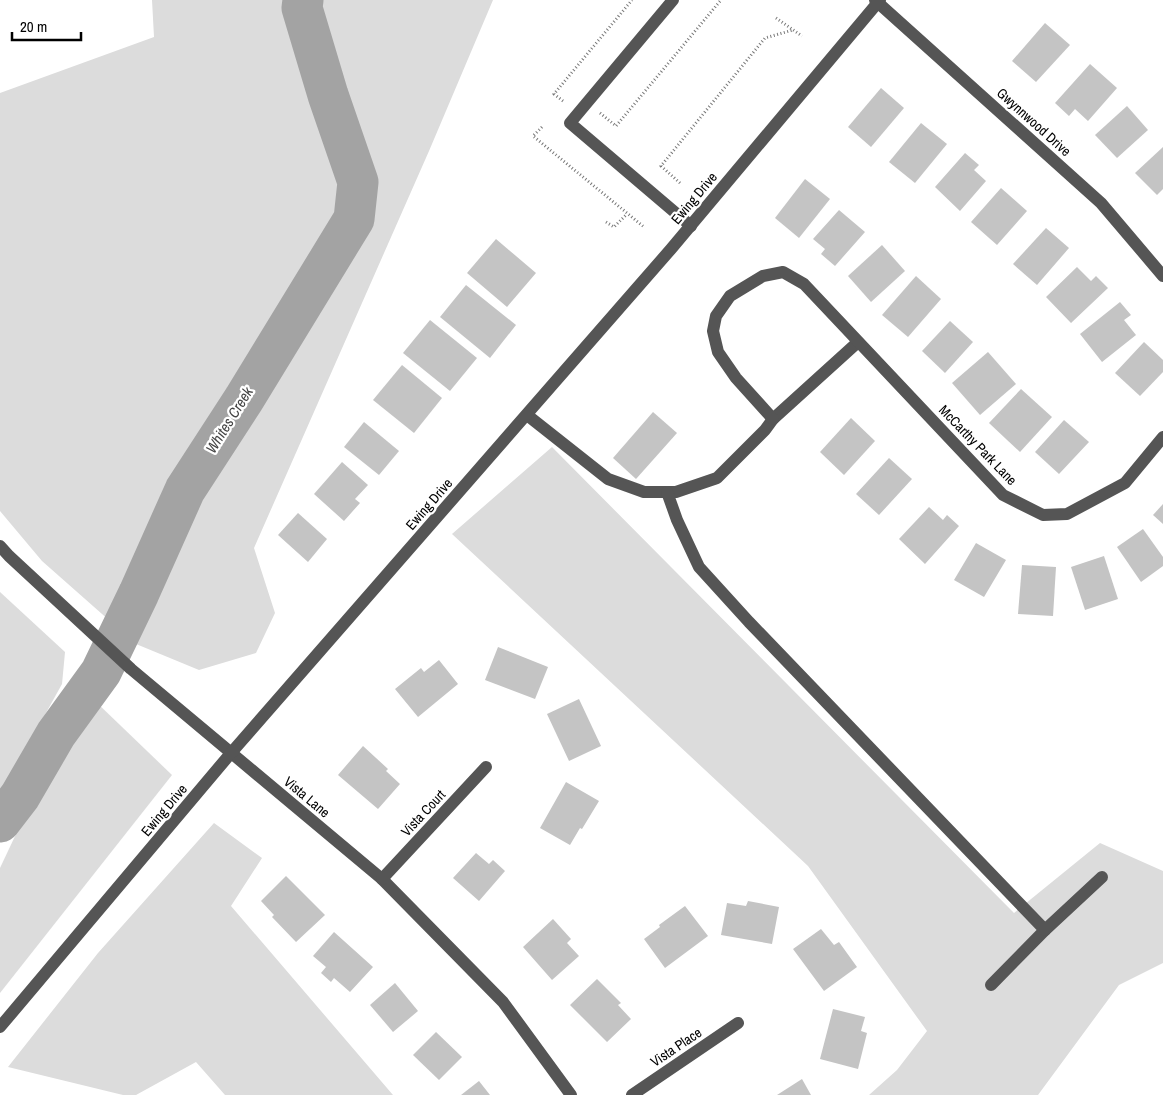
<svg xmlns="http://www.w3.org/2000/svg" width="1163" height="1095" viewBox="0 0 1163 1095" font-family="'Archivo Narrow',sans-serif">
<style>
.green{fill:#dcdcdc}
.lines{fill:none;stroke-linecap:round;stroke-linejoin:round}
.river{stroke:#a3a3a3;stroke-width:41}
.building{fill:#c4c4c4}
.path{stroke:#777;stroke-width:3;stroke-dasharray:1 2.5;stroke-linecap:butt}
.minor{stroke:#555;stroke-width:12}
.labels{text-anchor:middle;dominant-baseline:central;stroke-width:4.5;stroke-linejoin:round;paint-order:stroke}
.street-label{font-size:14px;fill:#000;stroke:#fff}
.water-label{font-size:15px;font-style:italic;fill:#444;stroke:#fff}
</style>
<rect width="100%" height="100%" fill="#fff"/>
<g class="green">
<path d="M152 0H493L429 151 254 548 275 613 256 653 199 670 136 644 42 561 0 511V93L154 37Z"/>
<path d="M552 447 1014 913 1100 843 1163 871V963L1119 985 1038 1095H869L897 1070 927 1031 808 866 452 534Z"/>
<path d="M0 592 65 652 62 684 16 767 0 792Z"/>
<path d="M95 701 172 775 0 993V868L33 798Z"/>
<path d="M214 823 262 858 231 906 393 1095H225L196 1062 136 1095H123L8 1067 98 953Z"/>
</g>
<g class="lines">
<path class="river" d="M0 822 20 796 56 734 101 672 139 593 185 490 244 399 354 219 358 182 328 95 302 8 303 0"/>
</g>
<g class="building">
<path d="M1045 23 1070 45 1036 82 1012 61Z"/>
<path d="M1090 64 1117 88 1088 121 1075 109 1069 116 1055 103Z"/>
<path d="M881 88 904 108 871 147 848 127Z"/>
<path d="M1127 106 1148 130 1117 158 1095 135Z"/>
<path d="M921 123 947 144 915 183 889 162Z"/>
<path d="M1163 147V189L1157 195 1135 173Z"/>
<path d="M965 153 979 165 974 170 986 181 960 211 935 187Z"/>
<path d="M805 179 830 199 799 238 775 218Z"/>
<path d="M1001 188 1027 211 997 245 971 222Z"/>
<path d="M839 210 865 232 835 266 821 254 825 249 813 239Z"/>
<path d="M1046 228 1069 248 1037 285 1013 264Z"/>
<path d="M496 239 536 273 507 307 467 273Z"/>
<path d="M882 245 905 271 871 302 848 276Z"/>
<path d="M1077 267 1091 281 1096 276 1108 288 1071 323 1046 297Z"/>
<path d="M916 276 941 299 908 337 882 315Z"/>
<path d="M466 285 516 325 490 358 440 317Z"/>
<path d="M1120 302 1131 315 1124 320 1136 335 1102 362 1080 334Z"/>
<path d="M430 320 477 358 450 391 403 353Z"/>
<path d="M950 321 973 342 945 373 922 351Z"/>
<path d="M1144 342 1163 360V372L1140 396 1115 373Z"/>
<path d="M988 352 1016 384 980 415 952 383Z"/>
<path d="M402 365 442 398 414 433 373 400Z"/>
<path d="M1021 389 1052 417 1020 452 989 423Z"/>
<path d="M653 412 677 433 636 479 613 458Z"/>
<path d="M851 418 875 441 844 475 820 452Z"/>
<path d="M1064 420 1089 442 1059 474 1035 452Z"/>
<path d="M364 422 399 451 379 475 344 447Z"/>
<path d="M889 458 912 479 879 515 856 494Z"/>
<path d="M342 462 368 485 355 499 360 503 344 521 314 494Z"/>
<path d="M1163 504V524L1153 515Z"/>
<path d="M929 507 943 520 947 515 959 526 925 564 899 539Z"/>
<path d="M298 513 327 539 308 562 278 535Z"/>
<path d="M1143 529 1163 557V566L1141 582 1117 547Z"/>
<path d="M976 543 1006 560 984 597 954 580Z"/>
<path d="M1104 556 1118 599 1085 610 1071 567Z"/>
<path d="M1022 565 1056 567 1053 616 1018 614Z"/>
<path d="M498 647 548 667 535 699 485 680Z"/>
<path d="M439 660 458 684 418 717 395 689 421 668 424 672Z"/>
<path d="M579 699 601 746 569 761 547 714Z"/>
<path d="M363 746 388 769 386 771 400 784 378 809 338 775Z"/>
<path d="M566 782 599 801 582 829 580 828 570 845 540 828Z"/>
<path d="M476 853 489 864 493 860 505 871 479 901 453 878Z"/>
<path d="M286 876 325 915 296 942 272 917 274 915 261 901Z"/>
<path d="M748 901 779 907 772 944 721 935 727 903 746 906Z"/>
<path d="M685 906 708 936 665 968 644 939 660 927 659 925Z"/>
<path d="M553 919 571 939 567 943 579 956 552 980 523 947Z"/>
<path d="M821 929 834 945 839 942 857 967 824 991 793 949Z"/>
<path d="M334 932 373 967 350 992 334 978 331 982 321 973 326 967 313 956Z"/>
<path d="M597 979 621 1003 618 1005 631 1019 607 1042 570 1005Z"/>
<path d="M395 983 418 1011 393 1032 370 1005Z"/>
<path d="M833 1009 865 1017 861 1031 867 1033 858 1069 820 1059Z"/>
<path d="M436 1032 462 1057 439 1080 413 1055Z"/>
<path d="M802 1079 811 1095H777Z"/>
<path d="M479 1081 490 1095H461Z"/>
</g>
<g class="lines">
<g class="path">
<path d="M776 18 802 36"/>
<path d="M563 101 554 94 632 0"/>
<path d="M600 113 616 126 721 0"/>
<path d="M542 127 533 136 644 227"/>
<path d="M680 183 661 166 765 38 793 30"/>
<path d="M606 222 614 227 627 214"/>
</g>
<g class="minor">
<path d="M673 0 570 123 691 226"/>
<path d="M875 0 1101 203 1163 276"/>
<path d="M527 415 608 479 644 492H676L717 478 765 430 773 419 858 342"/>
<path d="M773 419 736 378 718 352 713 331 716 316 730 296 763 276 783 272 804 284 1003 495 1043 515 1067 514 1125 483 1163 437"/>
<path d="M667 492 677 520 699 567 749 622 1045 930 991 985"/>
<path d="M0 546 9 556 131 669 382 879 503 1002 571 1095"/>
<path d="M382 879 486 767"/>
<path d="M1045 930 1102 877"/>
<path d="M0 1027 231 753 671 249 880 0"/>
<path d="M632 1095 738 1023"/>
</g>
</g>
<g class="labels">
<g class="street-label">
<text transform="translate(1034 122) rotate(42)">Gwynnwood Drive</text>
<text transform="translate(694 198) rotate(-50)">Ewing Drive</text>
<text transform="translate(978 445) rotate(46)">McCarthy Park Lane</text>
<text transform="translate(429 504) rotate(-49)">Ewing Drive</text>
<text transform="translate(307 797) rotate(40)">Vista Lane</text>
<text transform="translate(164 810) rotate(-50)">Ewing Drive</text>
<text transform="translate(423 813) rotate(-47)">Vista Court</text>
<text transform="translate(676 1047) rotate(-34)">Vista Place</text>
</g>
<g class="water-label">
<text transform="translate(229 420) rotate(-58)">Whites Creek</text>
</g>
</g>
<path d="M12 32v8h69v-8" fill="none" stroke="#000000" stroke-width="2.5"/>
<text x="20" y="32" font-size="15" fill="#000000" stroke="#ffffff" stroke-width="4" paint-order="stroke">20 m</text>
</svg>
